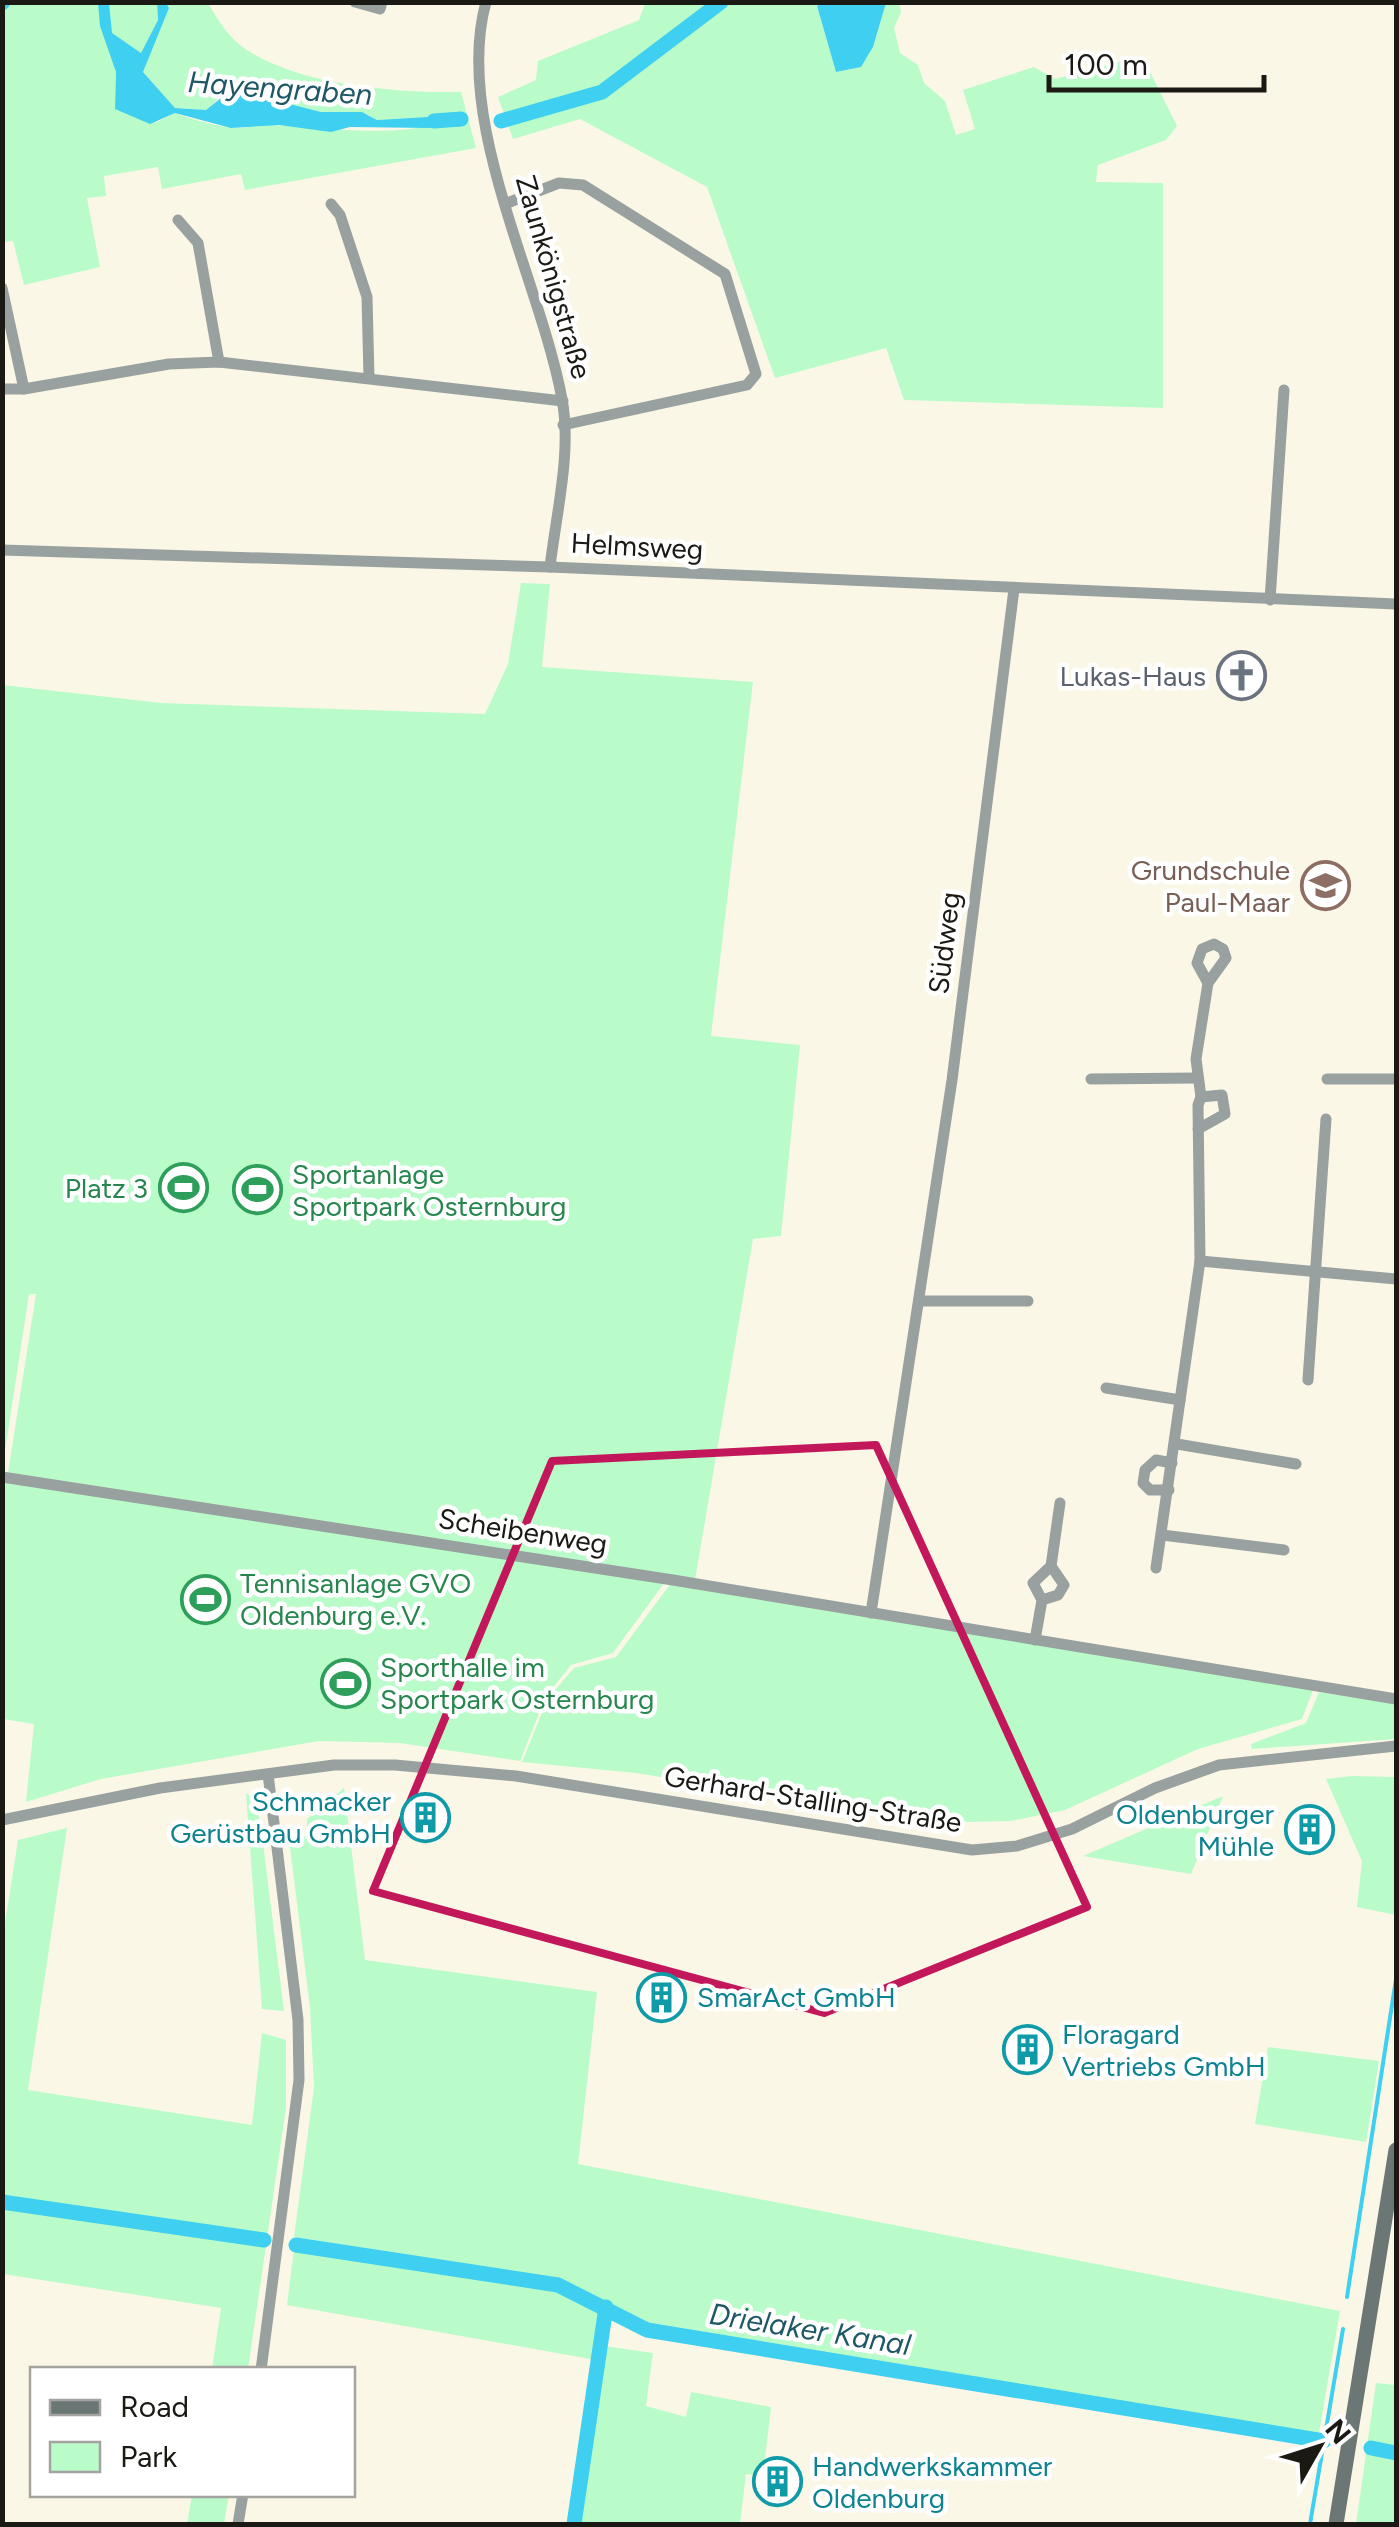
<svg xmlns="http://www.w3.org/2000/svg" width="1399" height="2527" viewBox="0 0 1399 2527" font-family="Figtree,sans-serif">
<style>
.green{fill:#b9fcca}
.water{fill:#3ecff1}
.lines{fill:none;stroke-linecap:round;stroke-linejoin:round}
.stream{stroke:#3ecff1;stroke-width:4}
.canal{stroke:#3ecff1;stroke-width:15}
.street{stroke:#98a19f;stroke-width:11}
.secondary{stroke:#6b7775;stroke-width:15}
.marked{fill:none;stroke:#c2185b;stroke-width:8;stroke-linejoin:round}
.labels{text-anchor:middle;dominant-baseline:central;stroke-width:9;stroke-linejoin:round;paint-order:stroke}
.street-label{font-size:28px;fill:#1b1914;stroke:#fff}
.worship-label{font-size:28px;fill:#5b616d;stroke:#fff;text-anchor:end}
.education-label{font-size:28px;fill:#785e54;stroke:#fff;text-anchor:end}
.leisure-label{font-size:28px;fill:#27864d;stroke:#fff;text-anchor:start}
.culture-label{font-size:28px;fill:#0d838f;stroke:#fff;text-anchor:start}
.water-label{font-size:30px;font-style:italic;fill:#1e5866;stroke:#fff}
</style>
<rect width="100%" height="100%" fill="#fbf7e6"/>
<g class="green">
<path d="M2 3H98L116 72 115 108 157 122 175 113C190 119 210 124 227 127 241 130 258 125 273 125 308 126 421 142 444 116L377 120 367 114 321 112 282 102 259 85 237 82 206 110 175 108 143 72 168 9 166 3H208C219 21 229 39 247 50 302 86 397 93 461 92L476 148 245 190 241 174 162 189 158 167 104 176 106 196 87 198 100 267 24 285 13 241 3 242Z"/>
<path d="M109 3H157L158 20 141 53 111 33Z"/>
<path d="M645 3H822L817 7 836 72 861 67 873 47 886 3H899L901 12 894 28 900 53 918 65 924 83 945 101 956 135 975 129 963 90 1034 67 1055 79 1142 56 1177 126 1166 140 1098 165 1096 182 1163 183V408L904 400 886 348 775 378 707 187 580 119 513 139 498 97 536 80 538 61 639 20Z"/>
<path d="M521 583 550 584 542 667 753 682 711 1036 800 1045 781 1236 753 1239 695 1580 8 1473 36 1294H29L3 1464 2 685 162 703 485 714 508 664Z"/>
<path d="M3 1482 665 1582 613 1653 571 1665 546 1696 520 1761 400 1743 319 1741 101 1779 26 1802 34 1724 3 1719Z"/>
<path d="M671 1583 1313 1690 1302 1719 1198 1749 1065 1810 1011 1821 969 1822 874 1812 636 1773 522 1762 548 1698 574 1668 616 1657Z"/>
<path d="M1319 1692 1396 1704V1739L1252 1749 1251 1744 1306 1723Z"/>
<path d="M1352 1776 1396 1777V1915L1357 1907 1362 1861 1326 1779Z"/>
<path d="M344 1788 365 1960 597 1992 578 2164 1340 2311 1319 2433 650 2325 555 2278 294 2237 314 2088 310 2008 289 1839 307 1836V1819Z"/>
<path d="M246 1793 255 1800 261 1827 284 2011 262 2009Z"/>
<path d="M1223 1796 1191 1874 1083 1856Z"/>
<path d="M67 1828 28 2090 252 2125 262 2033 286 2040V2108L248 2369H212L221 2308 3 2274 2 1942 18 1840Z"/>
<path d="M1268 2047 1379 2061 1366 2142 1255 2124Z"/>
<path d="M294 2249 557 2290 602 2311 596 2360 287 2305Z"/>
<path d="M604 2346 653 2353 646 2406 686 2417 691 2392 771 2407 763 2476 746 2474 740 2524H580Z"/>
<path d="M1376 2383 1396 2385 1394 2524H1356Z"/>
<path d="M192 2495H229L224 2524H187Z"/>
</g>
<g class="water">
<path d="M98 3H109L112 33 141 53 158 20 157 3H166L169 8 143 72 175 108 206 110 241 82 259 85 282 102 321 112H362L377 120 444 116 453 121 429 128 350 127 331 132 279 125 231 128 175 113 150 124 115 109 116 72 100 26Z"/>
<path d="M822 3H886L873 47 861 67 836 72 817 6Z"/>
</g>
<g class="lines">
<g class="stream">
<path d="M1347 2297 1396 1979"/>
<path d="M1310 2524 1343 2329"/>
</g>
<g class="canal">
<path d="M2 3 3 2"/>
<path d="M434 121 461 119"/>
<path d="M501 121 602 92 721 2"/>
<path d="M2 2202 264 2240"/>
<path d="M296 2245 558 2285 647 2330 1324 2441"/>
<path d="M1371 2448 1396 2453"/>
<path d="M574 2524 606 2307"/>
</g>
<g class="street">
<path d="M355 2 380 9 382 2"/>
<path d="M486 2C453 121 540 280 562 399 572 452 556 514 550 567"/>
<path d="M507 203 559 183 583 185 725 274 756 374 747 385 563 425"/>
<path d="M331 204 340 215 367 297 369 378"/>
<path d="M178 220 198 243 219 362"/>
<path d="M2 288 24 389H2"/>
<path d="M24 389 169 364 219 362 563 401"/>
<path d="M2 550 550 567 1396 604"/>
<path d="M1270 600 1284 390"/>
<path d="M1091 1079 1197 1078"/>
<path d="M1327 1079H1396"/>
<path d="M1201 1097 1196 1059 1208 983 1226 958 1223 949 1214 944 1202 949 1197 963 1208 983"/>
<path d="M1200 1261 1396 1279"/>
<path d="M919 1301H1028"/>
<path d="M1308 1380 1326 1119"/>
<path d="M1106 1388 1180 1400"/>
<path d="M1177 1444 1296 1464"/>
<path d="M2 1477 673 1580 1396 1699"/>
<path d="M1169 1490H1150L1143 1483 1145 1470 1156 1460 1172 1463"/>
<path d="M1162 1535 1284 1550"/>
<path d="M1051 1566 1060 1503"/>
<path d="M1156 1568 1200 1261 1198 1105 1201 1097 1222 1095 1225 1114 1198 1129"/>
<path d="M871 1613 952 1080 1014 589"/>
<path d="M1035 1640 1042 1600 1058 1595 1064 1585 1051 1566 1033 1583 1042 1600"/>
<path d="M2 1820 160 1788 334 1765H395L516 1776 972 1850 1017 1846 1072 1829 1155 1788 1219 1765 1396 1746"/>
<path d="M261 2370 299 2080 298 2020 268 1774"/>
<path d="M238 2524 243 2494"/>
</g>
<path class="secondary" d="M1336 2524 1396 2150"/>
</g>
<path class="marked" d="M876 1445 1087 1907 824 2013 373 1891 552 1461Z"/>
<defs>
<symbol id="church-ring" viewBox="-11 -11 22 22"><circle r="9.5" fill="#fff" stroke="#6b7280" stroke-width="1.5"/><path d="M-1.2-6h2.4v3.5h3.3v2.4h-3.3V6h-2.4V-.1h-3.3v-2.4h3.3Z" fill="#6b7280"/></symbol>
<symbol id="school-ring" viewBox="-11 -11 22 22"><circle r="9.5" fill="#fff" stroke="#8d6e63" stroke-width="1.5"/><path d="M0-5L7-2L0 1L-7-2ZM-4 1L0 2.5L4 1V4Q0 6-4 4Z" fill="#8d6e63"/></symbol>
<symbol id="stadium-ring" viewBox="-11 -11 22 22"><circle r="9.5" fill="#fff" stroke="#2e9e5b" stroke-width="1.5"/><path d="M0-5a6.5 5 0 1 0 0 10a6.5 5 0 1 0 0-10ZM-3.5-1.8h7v3.6h-7Z" fill="#2e9e5b"/></symbol>
<symbol id="building-ring" viewBox="-11 -11 22 22"><circle r="9.5" fill="#fff" stroke="#0f9aa8" stroke-width="1.5"/><path d="M-4-6H4V6H1V3H-1V6H-4ZM-2.5-4.3h1.7v1.8h-1.7ZM.8-4.3h1.7v1.8H.8ZM-2.5-1h1.7V.8h-1.7ZM.8-1h1.7V.8H.8Z" fill="#0f9aa8"/></symbol>
</defs>
<g fill-rule="evenodd">
<use href="#church-ring" x="1214" y="648" width="55" height="55"/>
<use href="#school-ring" x="1298" y="858" width="55" height="55"/>
<use href="#stadium-ring" x="156" y="1160" width="55" height="55"/>
<use href="#stadium-ring" x="230" y="1162" width="55" height="55"/>
<use href="#stadium-ring" x="178" y="1572" width="55" height="55"/>
<use href="#stadium-ring" x="318" y="1656" width="55" height="55"/>
<use href="#building-ring" x="398" y="1790" width="55" height="55"/>
<use href="#building-ring" x="1282" y="1802" width="55" height="55"/>
<use href="#building-ring" x="634" y="1970" width="55" height="55"/>
<use href="#building-ring" x="1000" y="2022" width="55" height="55"/>
<use href="#building-ring" x="750" y="2454" width="55" height="55"/>
</g>
<g class="labels">
<g class="street-label">
<text transform="translate(554 277) rotate(74)">Zaunkönigstraße</text>
<text transform="translate(637 546) rotate(3)">Helmsweg</text>
<text transform="translate(944 943) rotate(-83)">Südweg</text>
<text transform="translate(523 1531) rotate(9)">Scheibenweg</text>
<text transform="translate(813 1799) rotate(9)">Gerhard-Stalling-Straße</text>
</g>
<g class="worship-label">
<text x="1206" y="676">Lukas-Haus</text>
</g>
<g class="education-label">
<text x="1290" y="870">Grundschule<tspan x="1290" dy="32">Paul-Maar</tspan></text>
</g>
<g class="leisure-label">
<text x="292" y="1174">Sportanlage<tspan x="292" dy="32">Sportpark Osternburg</tspan></text>
<text x="148" y="1188" text-anchor="end">Platz 3</text>
<text x="240" y="1583">Tennisanlage GVO<tspan x="240" dy="32">Oldenburg e.V.</tspan></text>
<text x="380" y="1667">Sporthalle im<tspan x="380" dy="32">Sportpark Osternburg</tspan></text>
</g>
<g class="culture-label">
<text x="391" y="1801" text-anchor="end">Schmacker<tspan x="391" dy="32">Gerüstbau GmbH</tspan></text>
<text x="1274" y="1814" text-anchor="end">Oldenburger<tspan x="1274" dy="32">Mühle</tspan></text>
<text x="697" y="1997">SmarAct GmbH</text>
<text x="1062" y="2034">Floragard<tspan x="1062" dy="32">Vertriebs GmbH</tspan></text>
<text x="812" y="2466">Handwerkskammer<tspan x="812" dy="32">Oldenburg</tspan></text>
</g>
<g class="water-label">
<text transform="translate(280 88) rotate(4)">Hayengraben</text>
<text transform="translate(810 2329) rotate(9)">Drielaker Kanal</text>
</g>
</g>
<rect width="1399" height="2527" fill="none" stroke="#1b1914" stroke-width="10"/>
<rect x="30" y="2367" width="325" height="130" fill="#ffffff" stroke="#a4a3a1" stroke-width="2.5"/>
<rect x="50" y="2400" width="50" height="15" fill="#6b7775" stroke="#a4a3a1" stroke-width="2.5"/>
<text x="120" y="2417" font-size="30" fill="#1b1914">Road</text>
<rect x="50" y="2442" width="50" height="30" fill="#b9fcca" stroke="#a4a3a1" stroke-width="2.5"/>
<text x="120" y="2467" font-size="30" fill="#1b1914">Park</text>
<g transform="translate(1319 2447) rotate(51)" stroke="#ffffff" stroke-width="8" paint-order="stroke">
<path d="M0-8L18 38L0 25L-18 38Z" fill="#1b1914"/>
<text y="-15" font-size="28" font-weight="bold" text-anchor="middle" fill="#1b1914">N</text>
</g>
<path d="M1049 75v15h215v-15" fill="none" stroke="#1b1914" stroke-width="5"/>
<text x="1064" y="75" font-size="30" fill="#1b1914" stroke="#ffffff" stroke-width="8" paint-order="stroke">100 m</text>
</svg>
